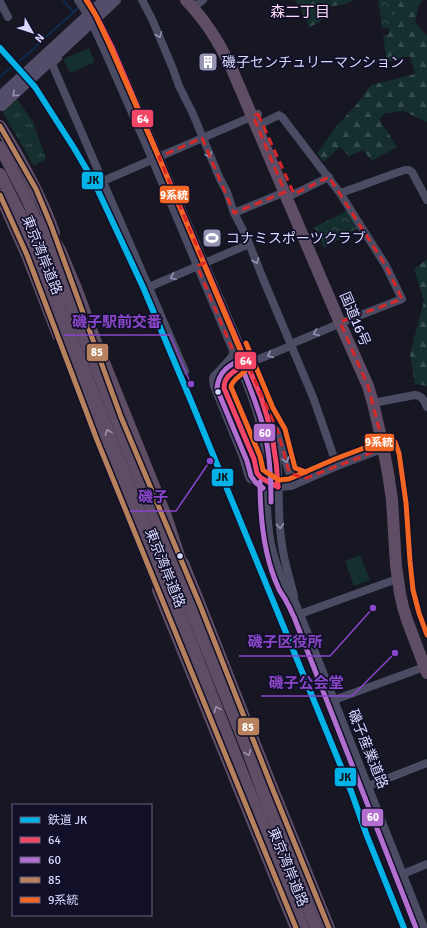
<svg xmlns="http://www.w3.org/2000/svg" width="427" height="928" viewBox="0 0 427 928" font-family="Signika,'Noto Sans JP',sans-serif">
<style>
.grass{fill:url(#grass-tufts)}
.forest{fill:url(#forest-firs)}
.park{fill:url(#park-crowns)}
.garden{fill:#142f2d}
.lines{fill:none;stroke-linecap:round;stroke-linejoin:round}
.stream{stroke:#0f2a4a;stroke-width:2}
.minor{stroke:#4b4c64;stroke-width:8}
.highway{stroke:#5e4d65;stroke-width:12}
.major-bridge{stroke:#534d69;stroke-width:10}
.highway-bridge{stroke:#5e4d65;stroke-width:12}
.bus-1-casing{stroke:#121029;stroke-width:8}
.bus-2-casing{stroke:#121029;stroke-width:8}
.bus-3-casing{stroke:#121029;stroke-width:8}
.bus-4-casing{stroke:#121029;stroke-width:8}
.bus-1{stroke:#f34667;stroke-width:5}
.bus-2{stroke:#b36fd0;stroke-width:5}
.bus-3{stroke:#b6815c;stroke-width:5}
.bus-4{stroke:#f26522;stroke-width:5}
.rail-1-casing{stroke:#121029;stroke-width:9}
.rail-1{stroke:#00b2e5;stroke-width:6}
.oneway{stroke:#9292b2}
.oneway2{stroke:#9692b4}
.oneway3{stroke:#9c92b2}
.marked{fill:none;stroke:#d62828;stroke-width:3;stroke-dasharray:8 5;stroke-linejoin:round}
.bus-dot{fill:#d9d8ff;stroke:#121029;stroke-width:1.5}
.labels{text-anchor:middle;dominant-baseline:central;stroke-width:3.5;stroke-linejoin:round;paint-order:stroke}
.poi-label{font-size:14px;fill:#d9d8ff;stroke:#121029;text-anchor:start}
.street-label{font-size:14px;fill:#d9d8ff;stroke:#121029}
.neighbourhood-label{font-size:15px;fill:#ffdaf5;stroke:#121029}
.leader{fill:none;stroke:#8946c9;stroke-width:1.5}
.callout-dot{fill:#8946c9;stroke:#121029;stroke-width:1.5}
.callout-label{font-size:15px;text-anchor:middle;font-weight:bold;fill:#8946c9;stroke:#121029;stroke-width:3.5;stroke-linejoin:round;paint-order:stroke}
.line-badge{stroke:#121029;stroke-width:1.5}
.badge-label{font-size:11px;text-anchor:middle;font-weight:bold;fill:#fff}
.pale-badge-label{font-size:11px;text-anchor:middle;font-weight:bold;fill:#111}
</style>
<defs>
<pattern id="grass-tufts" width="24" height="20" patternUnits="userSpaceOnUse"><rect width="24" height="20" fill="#142f2d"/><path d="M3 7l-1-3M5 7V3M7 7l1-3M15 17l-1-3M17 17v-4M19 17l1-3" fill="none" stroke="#364c4c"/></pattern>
<pattern id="forest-firs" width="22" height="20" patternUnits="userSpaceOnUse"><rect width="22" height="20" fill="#142f2d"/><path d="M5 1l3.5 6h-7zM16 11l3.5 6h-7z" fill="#364c4c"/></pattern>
<pattern id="park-crowns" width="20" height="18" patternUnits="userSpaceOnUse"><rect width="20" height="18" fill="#142f2d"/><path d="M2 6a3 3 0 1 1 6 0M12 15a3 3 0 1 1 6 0" fill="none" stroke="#364c4c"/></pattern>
</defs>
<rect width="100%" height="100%" fill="#171623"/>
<path class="grass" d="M17 99 33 122 46 159 34 166 2 111Z"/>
<g class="forest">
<path d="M294 0H355L345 4 328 7 320 22 309 27 301 9Z"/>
<path d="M382 0H423L418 8 415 22 427 36V122L403 111 386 113 379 119 397 147 372 161 363 150 349 156 340 147 324 162 317 153 336 127 357 104 371 85 415 74 410 56 387 62 383 36 389 34 390 8Z"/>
<path d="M427 259V386L415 384 410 354 424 301 414 269Z"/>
</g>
<g class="park">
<path d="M378 0H395V28H382Z"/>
<path d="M347 211 359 228 324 248 314 227Z"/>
</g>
<g class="garden">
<path d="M89 48 95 62 70 73 63 59Z"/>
<path d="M360 555 370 580 354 586 345 561Z"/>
</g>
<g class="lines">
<g class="stream">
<path d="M63 0 73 12"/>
<path d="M0 77 23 58 79 7"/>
</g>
<g class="minor">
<path d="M78 0 89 17 103 47 150 154 240 367C250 392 260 416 264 443 268 476 264 511 271 544 274 558 279 572 284 585 287 590 291 595 294 600 296 605 298 610 300 614L424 928"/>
<path d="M87 0 99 21 112 47 248 364C260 394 273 424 277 457 280 486 277 516 282 545 284 562 290 579 294 596"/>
<path d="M142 0 152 19 173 69 179 86 193 114 220 179 227 192 234 213 246 236 264 281 313 397 337 466"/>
<path d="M0 2 8 17"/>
<path d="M198 4 203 0"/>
<path d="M58 58 52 64 185 371"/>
<path d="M263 123 279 115 282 117 340 193 386 266 402 299 348 320 291 344 288 347 240 367 232 366 218 372 214 376 213 379 214 386 243 457 248 474 250 479 256 482 261 483 267 482 278 487 291 486 337 466 390 446"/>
<path d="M103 181 258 114"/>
<path d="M340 193C362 186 383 177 405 170H409L412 172 427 200"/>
<path d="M294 194 329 177"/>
<path d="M234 213 285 192"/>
<path d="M149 287 249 244"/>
<path d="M220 370 230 359 234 353"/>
<path d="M373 403 415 395C423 396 424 401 427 407"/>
<path d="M276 430 289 472 293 475 304 479"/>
<path d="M300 614 397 579"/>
<path d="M334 700 427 666"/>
<path d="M368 786 427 763"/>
<path d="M403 874 427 864"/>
</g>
<g class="highway">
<path d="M186 0C207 22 218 41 231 67L340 323 368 386 373 403 381 437 388 473 392 500 396 566 400 593 403 607 407 620 427 673"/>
<path d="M0 126C21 160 41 195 54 233"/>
<path d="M0 195 27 255 58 335"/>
<path d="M183 563 200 605 273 790 329 928"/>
<path d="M158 590 296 928"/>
</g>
<g class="major-bridge">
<path d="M0 96 104 0"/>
<path d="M2 106 116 0"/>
</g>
<g class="highway-bridge">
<path d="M0 147 26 197 62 281 96 367 187 600 247 749 266 801 316 928"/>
<path d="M0 174 21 216 47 275 303 928"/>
<path d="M43 221 60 250 76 288 97 345 166 516 185 574"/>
<path d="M57 324 73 368 157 582 169 602"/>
</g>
<defs>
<g id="bus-1">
<path d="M87 0 99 21 112 47 261 397C271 426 277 456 278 487"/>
<path d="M240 367C232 373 224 377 224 388L254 459 257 473 261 478 278 487"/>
</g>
<g id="bus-2">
<path d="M245 358C230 364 218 371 217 389L247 461 251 476 256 483 263 488"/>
<path d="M242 367C250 389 260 411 265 434 270 456 271 479 271 502"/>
<path d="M260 482C260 517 263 554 278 587 280 593 285 597 287 603 290 607 291 612 294 617L416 928"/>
</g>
<g id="bus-3">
<path d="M0 126 36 189 51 225 121 417 200 605 273 790 329 928"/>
<path d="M0 195 27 255 97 440 296 928"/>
</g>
<g id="bus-4">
<path d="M86 0 95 14 109 44 156 151 246 364C248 375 233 376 231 387L260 456 263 470 266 472 279 480 289 479 335 459 388 439H392L395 442 399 453 406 503 410 561 413 590 419 613 427 635"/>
<path d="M246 343 273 408 285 429 295 468 306 472"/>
</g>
</defs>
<use href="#bus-1" class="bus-1-casing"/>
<use href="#bus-2" class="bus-2-casing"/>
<use href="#bus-3" class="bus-3-casing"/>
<use href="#bus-4" class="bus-4-casing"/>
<use href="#bus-1" class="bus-1"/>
<use href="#bus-2" class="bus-2"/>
<use href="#bus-3" class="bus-3"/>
<use href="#bus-4" class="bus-4"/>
<defs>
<path id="rail-1" d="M0 48 35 87 74 148 94 182 143 287 191 401 351 791 367 836 404 928"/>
</defs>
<use href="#rail-1" class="rail-1-casing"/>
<use href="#rail-1" class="rail-1"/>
</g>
<defs><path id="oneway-chevron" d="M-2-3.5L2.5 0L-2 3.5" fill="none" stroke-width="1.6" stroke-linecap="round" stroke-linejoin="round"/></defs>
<g class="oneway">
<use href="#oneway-chevron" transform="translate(159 35) rotate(67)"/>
<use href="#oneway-chevron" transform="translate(209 155) rotate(66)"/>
<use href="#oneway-chevron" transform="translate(256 261) rotate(68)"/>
<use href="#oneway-chevron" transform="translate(173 277) rotate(157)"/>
<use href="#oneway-chevron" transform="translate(316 333) rotate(157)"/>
<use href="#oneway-chevron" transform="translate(270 355) rotate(156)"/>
<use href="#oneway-chevron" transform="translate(286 460) rotate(74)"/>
<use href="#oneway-chevron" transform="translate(280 526) rotate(86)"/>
</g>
<use class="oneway2" href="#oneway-chevron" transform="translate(15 94) rotate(137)"/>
<g class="oneway3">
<use href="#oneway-chevron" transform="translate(108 432) rotate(-111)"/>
<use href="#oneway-chevron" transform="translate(217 709) rotate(-111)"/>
<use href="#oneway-chevron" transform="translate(248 753) rotate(69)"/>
</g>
<path class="marked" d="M258 114 294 194 329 177 386 266 402 299 340 322 368 386 384 448 304 479 289 472 278 432 248 364 240 367 197 266 204 263 159 157 202 138 234 213 285 192 253 116Z"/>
<defs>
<symbol id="building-square" viewBox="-11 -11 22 22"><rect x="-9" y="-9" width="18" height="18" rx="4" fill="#9594b2" stroke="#121029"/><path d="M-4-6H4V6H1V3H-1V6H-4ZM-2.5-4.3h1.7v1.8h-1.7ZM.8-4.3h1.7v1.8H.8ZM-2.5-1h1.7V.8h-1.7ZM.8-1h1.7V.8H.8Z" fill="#fff"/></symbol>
<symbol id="stadium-square" viewBox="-11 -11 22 22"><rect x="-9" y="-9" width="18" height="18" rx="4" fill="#9594b2" stroke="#121029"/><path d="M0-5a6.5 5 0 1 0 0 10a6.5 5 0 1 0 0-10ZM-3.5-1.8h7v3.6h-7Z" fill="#fff"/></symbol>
</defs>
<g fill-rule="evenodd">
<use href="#building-square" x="197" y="51" width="22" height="22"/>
<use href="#stadium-square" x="201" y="227" width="22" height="22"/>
</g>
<g class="bus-dot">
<circle cx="218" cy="392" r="3.5"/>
<circle cx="180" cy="556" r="3.5"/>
</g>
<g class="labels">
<g class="poi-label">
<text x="222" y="62">磯子センチュリーマンション</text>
<text x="226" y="238">コナミスポーツクラブ</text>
</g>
<g class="street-label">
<text transform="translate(42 255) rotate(68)">東京湾岸道路</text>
<text transform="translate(355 319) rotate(67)">国道16号</text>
<text transform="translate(165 568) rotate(68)">東京湾岸道路</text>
<text transform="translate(368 749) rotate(68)">磯子産業道路</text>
<text transform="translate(288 867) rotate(68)">東京湾岸道路</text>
</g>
<g class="neighbourhood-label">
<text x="300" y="12">森二丁目</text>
</g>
</g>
<path class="leader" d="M191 384L170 335H64M210 461L176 511H130M373 608L330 656H239M395 653L352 696H261"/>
<g class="callout-dot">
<circle cx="191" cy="384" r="4"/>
<circle cx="210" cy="461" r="4"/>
<circle cx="373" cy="608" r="4"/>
<circle cx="395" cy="653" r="4"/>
</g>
<g class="callout-label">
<text x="117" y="327">磯子駅前交番</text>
<text x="153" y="502">磯子</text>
<text x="285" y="647">磯子区役所</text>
<text x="306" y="688">磯子公会堂</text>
</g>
<g class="line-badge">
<rect x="131" y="109" width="23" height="19" rx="4" fill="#f34667"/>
<rect x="81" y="171" width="23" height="19" rx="4" fill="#00b2e5"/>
<rect x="159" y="185" width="31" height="19" rx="4" fill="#f26522"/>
<rect x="86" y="343" width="23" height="19" rx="4" fill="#b6815c"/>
<rect x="234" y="351" width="23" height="19" rx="4" fill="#f34667"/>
<rect x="253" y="423" width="23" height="19" rx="4" fill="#b36fd0"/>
<rect x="364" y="433" width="31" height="19" rx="4" fill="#f26522"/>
<rect x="211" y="468" width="23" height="19" rx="4" fill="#00b2e5"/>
<rect x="237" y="717" width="23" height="19" rx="4" fill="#b6815c"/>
<rect x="334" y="767" width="23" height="20" rx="4" fill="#00b2e5"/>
<rect x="361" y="808" width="23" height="19" rx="4" fill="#b36fd0"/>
</g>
<g class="badge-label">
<text x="143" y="123">64</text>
<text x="174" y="199">9系統</text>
<text x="97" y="356">85</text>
<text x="246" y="365">64</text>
<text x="265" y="437">60</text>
<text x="379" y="446">9系統</text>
<text x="248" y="731">85</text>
<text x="373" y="821">60</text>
</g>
<g class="pale-badge-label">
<text x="93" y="184">JK</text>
<text x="222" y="481">JK</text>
<text x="345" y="781">JK</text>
</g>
<rect x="12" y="804" width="140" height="112" fill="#121029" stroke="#62607f"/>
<rect x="20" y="817" width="20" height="6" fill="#00b2e5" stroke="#62607f"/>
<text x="48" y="824" font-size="12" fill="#d9d8ff">鉄道 JK</text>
<rect x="20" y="837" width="20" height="6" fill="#f34667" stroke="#62607f"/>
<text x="48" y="844" font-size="12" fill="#d9d8ff">64</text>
<rect x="20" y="857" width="20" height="6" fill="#b36fd0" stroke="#62607f"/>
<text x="48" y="864" font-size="12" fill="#d9d8ff">60</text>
<rect x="20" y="877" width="20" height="6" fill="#b6815c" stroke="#62607f"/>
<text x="48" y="884" font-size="12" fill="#d9d8ff">85</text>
<rect x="20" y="897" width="20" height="6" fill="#f26522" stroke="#62607f"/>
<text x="48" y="904" font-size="12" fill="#d9d8ff">9系統</text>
<g transform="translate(32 32) rotate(129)" stroke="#121029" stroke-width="3" paint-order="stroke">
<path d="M0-3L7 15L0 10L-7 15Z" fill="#d9d8ff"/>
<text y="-6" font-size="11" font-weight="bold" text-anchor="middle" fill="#d9d8ff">N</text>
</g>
</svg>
